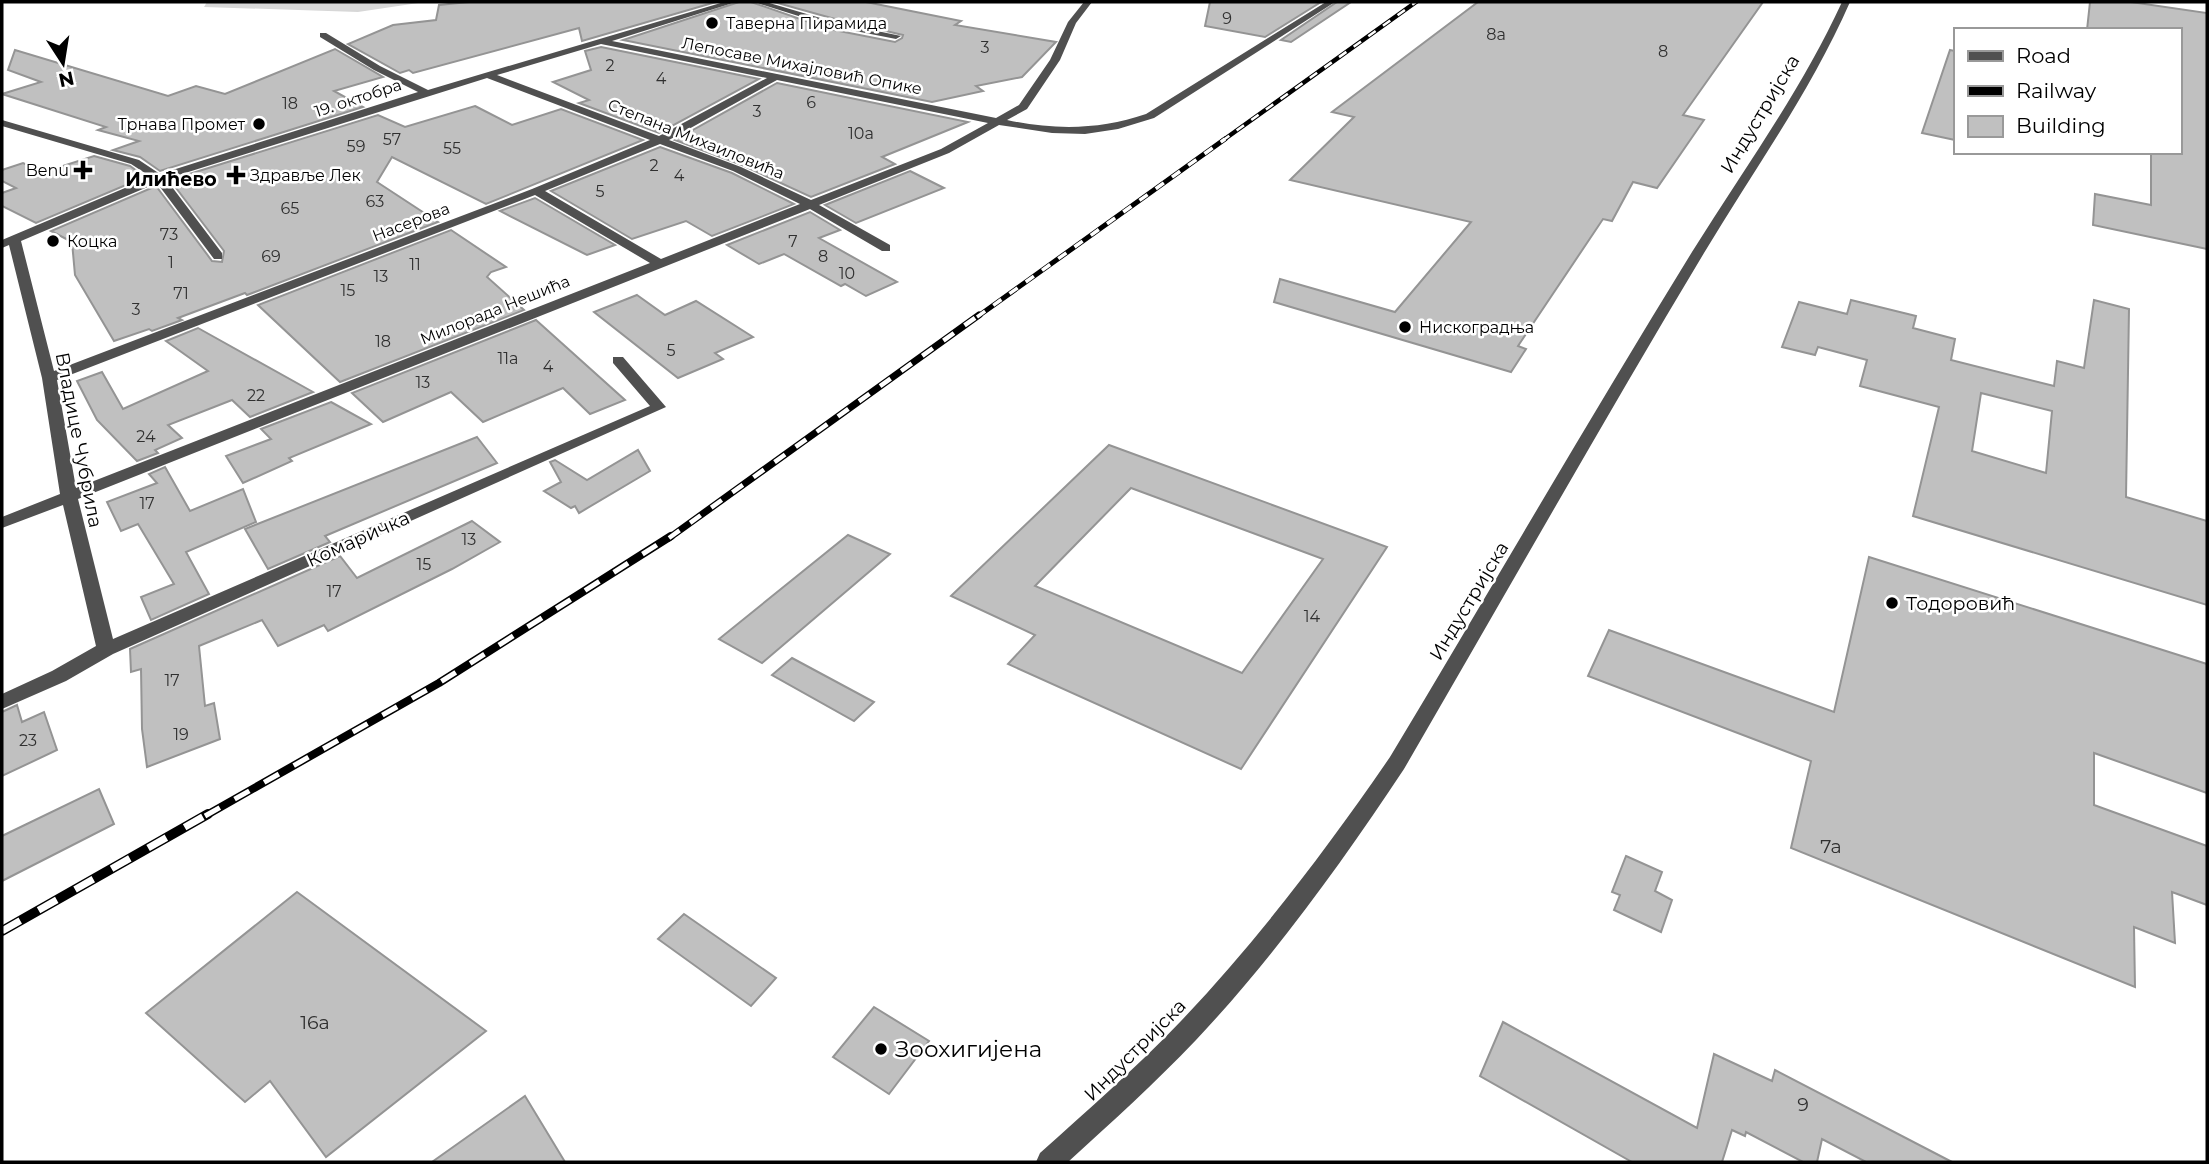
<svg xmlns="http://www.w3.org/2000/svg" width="2209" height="1164" viewBox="0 0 2209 1164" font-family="Montserrat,sans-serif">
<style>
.green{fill:#d7d7d7}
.building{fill:#c0c0c0;stroke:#949494;stroke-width:2;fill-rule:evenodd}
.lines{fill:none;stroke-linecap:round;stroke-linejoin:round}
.minor{fill:#505050;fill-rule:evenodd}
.rail-far4-casing{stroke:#000;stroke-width:4.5}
.rail-far3-casing{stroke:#000;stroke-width:5}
.rail-far2-casing{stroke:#000;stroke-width:7}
.rail-far1-casing{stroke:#000;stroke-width:8}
.rail-casing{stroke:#000;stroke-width:10}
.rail-far4{stroke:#fff;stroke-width:2.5;stroke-dasharray:9;stroke-linecap:butt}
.rail-far3{stroke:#fff;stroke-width:3.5;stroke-dasharray:10;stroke-linecap:butt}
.rail-far2{stroke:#fff;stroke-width:4.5;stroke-dasharray:13;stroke-linecap:butt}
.rail-far1{stroke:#fff;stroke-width:5;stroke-dasharray:17;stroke-linecap:butt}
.rail{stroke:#fff;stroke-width:7;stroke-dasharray:21;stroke-linecap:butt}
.poi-dot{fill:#000;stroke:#fff;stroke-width:2.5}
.labels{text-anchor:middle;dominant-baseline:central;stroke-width:5;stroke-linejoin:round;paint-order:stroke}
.number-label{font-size:16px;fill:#303030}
.far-poi-label{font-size:16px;fill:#000;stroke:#fff;text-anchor:start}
.far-street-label{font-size:16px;fill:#000;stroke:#fff}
.street-label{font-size:19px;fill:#000;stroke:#fff}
.far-quarter-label{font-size:19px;font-weight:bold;fill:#000;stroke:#fff}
.poi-label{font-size:19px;fill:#000;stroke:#fff;text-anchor:start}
.near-number-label{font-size:19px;fill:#303030}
.near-poi-label{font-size:23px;fill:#000;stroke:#fff;text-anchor:start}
</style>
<rect width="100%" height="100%" fill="#fff"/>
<path class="green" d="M207 2H425L358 12 204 7Z"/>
<g class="building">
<path d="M469 2H716L582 41 579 28 413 73 409 70 400 73 348 44 393 25 436 20 439 5Z"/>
<path d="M739 2H751L829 29 895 42 902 38 903 35 835 19 774 2H866L961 21 955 25 1056 42 1022 77 976 86 983 91 932 102 623 40Z"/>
<path d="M1210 2H1321L1265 37 1205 26Z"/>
<path d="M1337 2H1351L1291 42 1281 40Z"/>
<path d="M1478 2H1763L1683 115 1704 120 1657 188 1633 182 1612 221 1603 219 1518 346 1526 349 1511 372 1274 302 1280 279 1395 312 1471 222 1290 180 1354 117 1332 112Z"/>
<path d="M2090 2H2131L2207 13V249L2093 225 2095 194 2151 205V152H2179V30H2087Z"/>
<path d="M601 47 759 79 659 133 579 103 589 100 553 82 591 70 585 51Z"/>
<path d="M335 49 383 77 334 91 363 107 160 171 140 157 113 150 139 141 98 130 106 127 2 94 41 82 8 70 15 50 168 96 196 86 225 94Z"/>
<path d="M1950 50 1955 51V140L1922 133Z"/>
<path d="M777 83 968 122 882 157 895 164 811 197 742 165 675 140Z"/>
<path d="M475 106 512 125 561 109 643 140 486 204 392 157 377 182 438 222 247 295 245 293 178 318 182 320 152 331 149 329 114 341 75 275 72 242 51 231 156 186 212 261 222 262 224 251 170 180 378 115 405 127Z"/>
<path d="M660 147 732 173 794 204 712 236 686 221 632 239 551 191Z"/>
<path d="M94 156 130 166 145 177 36 223 2 206V193L16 188 2 181V170L23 163 44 172Z"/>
<path d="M910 171 944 188 856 223 825 205Z"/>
<path d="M535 198 615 245 587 255 500 211Z"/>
<path d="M810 212 840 230 819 238 897 282 866 296 845 284 841 286 784 254 759 264 727 245Z"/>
<path d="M451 230 506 267 491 272 487 277 524 310 340 382 258 305Z"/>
<path d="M637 295 665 315 696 301 753 337 715 353 723 359 678 378 594 312Z"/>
<path d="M1851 300 1916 316 1913 328 1955 339 1951 360 2054 386 2057 361 2084 368 2094 300 2129 309 2126 497 2207 521V605L1913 516 1939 407 1860 386 1867 360 1818 347 1815 355 1782 347 1799 302 1847 314ZM1981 393 2052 411 2046 473 1972 451Z"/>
<path d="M536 320 625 400 590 414 563 388 483 422 451 392 383 422 352 393Z"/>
<path d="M198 328 313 392 250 417 232 400 168 425 182 438 155 450 158 453 137 461 97 420 77 381 102 372 123 409 208 371 166 341Z"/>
<path d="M331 402 371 424 289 458 292 461 243 483 226 456 271 439 261 429Z"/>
<path d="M477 437 497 463 325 536 330 542 268 569 245 529Z"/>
<path d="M1109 445 1387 547 1241 769 1008 664 1035 635 951 596ZM1131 488 1323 559 1242 673 1035 586Z"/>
<path d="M638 450 650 471 579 513 575 506 571 508 544 491 561 482 550 462 555 460 587 480Z"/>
<path d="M165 467 190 511 243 489 256 522 186 552 209 594 151 620 141 597 174 584 138 524 121 531 107 502 157 483 149 474Z"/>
<path d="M472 521 500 542 452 569 328 631 324 625 278 646 262 620 199 646 205 706 214 703 220 739 147 767 142 729 141 669 131 672 130 649 340 556 357 578Z"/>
<path d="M848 535 890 554 762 663 719 639Z"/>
<path d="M1869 557 2207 664V793L2094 753V805L2207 846V905L2172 892 2175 943 2134 927 2135 987 1791 848 1811 761 1588 676 1609 630 1834 712Z"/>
<path d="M792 658 874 702 854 721 772 675Z"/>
<path d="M17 705 22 722 44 712 57 750 2 776V712Z"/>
<path d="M99 789 114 824 2 881V836Z"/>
<path d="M1626 856 1662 872 1655 891 1672 900 1661 932 1614 910 1620 895 1612 892Z"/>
<path d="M297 892 486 1031 326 1157 270 1081 245 1102 146 1013Z"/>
<path d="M684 914 776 978 751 1006 658 939Z"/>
<path d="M874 1007 929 1041 889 1094 833 1057Z"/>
<path d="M1503 1022 1697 1128 1714 1054 1772 1081 1775 1070 1952 1162H1866L1822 1139 1817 1162H1803L1746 1132 1745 1136 1732 1130 1722 1162H1632L1480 1076Z"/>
<path d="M525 1096 565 1162H432Z"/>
</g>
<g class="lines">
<g class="minor">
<path d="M724 2H736L612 41 996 118 1019 105 1050 60 1068 22 1084 2H1092L1076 23 1060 60 1027 109 1007 120C1054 130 1100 130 1146 114L1326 2H1335L1154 118 1118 129 1085 134 1052 133 999 125 949 153 819 205 890 245V251H882L810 209 78 499 113 639 650 406 613 363V357H623L666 407 113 654 66 681 2 709V694L52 671 96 646 63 505 2 528V517L60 494 42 378 9 245 2 248V240L151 177 131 164 2 126V120L139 160 160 174 418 92 374 70 320 37V33H326L380 66 428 90ZM601 44 767 78 659 136 497 75ZM487 78 650 140 532 189 54 371 21 241 157 183 214 259H222V253L166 179ZM777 80 988 123 941 149 811 200 741 167 669 140ZM660 144 733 171 800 204 661 259 545 191ZM535 195 650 263 76 488 57 380Z"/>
<path d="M754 2H766L834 22 901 36 896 39 830 26Z"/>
<path d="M1842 2H1850C1811 91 1754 170 1704 253 1602 423 1504 597 1404 769 1341 864 1274 957 1196 1040 1155 1083 1112 1122 1068 1162H1036L1040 1153C1088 1110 1136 1068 1181 1021 1258 940 1326 850 1390 757 1491 589 1589 419 1692 252 1744 169 1801 91 1842 2Z"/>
</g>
<defs>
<path id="rail-far4" d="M1222 141 1416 2"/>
<path id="rail-far3" d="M977 317 1225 139"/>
<path id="rail-far2" d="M669 538 979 315"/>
<path id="rail-far1" d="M205 816 439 683 671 536"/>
<path id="rail" d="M2 931 208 814"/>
</defs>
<use href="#rail-far4" class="rail-far4-casing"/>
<use href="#rail-far3" class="rail-far3-casing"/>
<use href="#rail-far2" class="rail-far2-casing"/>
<use href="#rail-far1" class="rail-far1-casing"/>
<use href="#rail" class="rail-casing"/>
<use href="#rail-far4" class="rail-far4"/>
<use href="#rail-far3" class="rail-far3"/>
<use href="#rail-far2" class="rail-far2"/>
<use href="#rail-far1" class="rail-far1"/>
<use href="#rail" class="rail"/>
</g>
<g class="poi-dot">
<circle cx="712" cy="23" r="7"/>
<circle cx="259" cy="124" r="7"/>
<path d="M79.5 159.5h7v7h7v7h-7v7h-7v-7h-7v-7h7z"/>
<path d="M232.5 164.5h7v7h7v7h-7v7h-7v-7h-7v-7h7z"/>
<circle cx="53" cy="241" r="7"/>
<circle cx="1405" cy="327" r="7"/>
<circle cx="1892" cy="603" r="7"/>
<circle cx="881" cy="1049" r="7"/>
</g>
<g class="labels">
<g class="number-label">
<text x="1227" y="18">9</text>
<text x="1496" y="34">8a</text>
<text x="985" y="47">3</text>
<text x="1663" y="51">8</text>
<text x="610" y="65">2</text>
<text x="661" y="78">4</text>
<text x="811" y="102">6</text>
<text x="290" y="103">18</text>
<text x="757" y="111">3</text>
<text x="861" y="133">10a</text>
<text x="392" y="139">57</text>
<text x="356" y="146">59</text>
<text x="452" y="148">55</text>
<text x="654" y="165">2</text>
<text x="679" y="175">4</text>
<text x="600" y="191">5</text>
<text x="375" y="201">63</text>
<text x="290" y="208">65</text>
<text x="169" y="234">73</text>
<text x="793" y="241">7</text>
<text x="271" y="256">69</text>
<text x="823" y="256">8</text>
<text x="171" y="262">1</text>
<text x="415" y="264">11</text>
<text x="847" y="273">10</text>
<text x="381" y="276">13</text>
<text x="348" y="290">15</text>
<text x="181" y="293">71</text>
<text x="136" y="309">3</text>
<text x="383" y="341">18</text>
<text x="671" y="350">5</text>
<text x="508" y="358">11a</text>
<text x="548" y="366">4</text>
<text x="423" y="382">13</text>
<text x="256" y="395">22</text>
<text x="146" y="436">24</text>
<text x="147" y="503">17</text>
<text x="469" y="539">13</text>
<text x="424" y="564">15</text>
<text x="334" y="591">17</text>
<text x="1312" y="616">14</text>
<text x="172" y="680">17</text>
<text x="181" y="734">19</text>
<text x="28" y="740">23</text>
</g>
<g class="far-poi-label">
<text x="726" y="23">Таверна Пирамида</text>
<text x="245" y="124" text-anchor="end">Трнава Промет</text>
<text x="69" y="170" text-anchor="end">Benu</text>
<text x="250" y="175">Здравље Лек</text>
<text x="67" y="241">Коцка</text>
<text x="1419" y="327">Нискоградња</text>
</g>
<g class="far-street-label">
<text transform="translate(802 66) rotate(11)">Лепосаве Михајловић Опике</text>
<text transform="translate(358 98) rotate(-18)">19. октобра</text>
<text transform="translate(696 139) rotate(22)">Степана Михаиловића</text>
<text transform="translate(411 222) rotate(-21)">Насерова</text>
<text transform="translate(495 310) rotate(-22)">Милорада Нешића</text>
</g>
<g class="street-label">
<text transform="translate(1760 114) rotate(-59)">Индустријска</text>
<text transform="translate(79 440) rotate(79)">Владице Чубрила</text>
<text transform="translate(358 539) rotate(-24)">Комаричка</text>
<text transform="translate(1469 601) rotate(-59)">Индустријска</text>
<text transform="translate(1135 1050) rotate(-45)">Индустријска</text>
</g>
<g class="far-quarter-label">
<text x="171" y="179">Илићево</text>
</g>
<g class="poi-label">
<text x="1906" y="603">Тодоровић</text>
</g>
<g class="near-number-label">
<text x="1831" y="846">7a</text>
<text x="315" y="1022">16a</text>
<text x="1803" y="1104">9</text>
</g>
<g class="near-poi-label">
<text x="895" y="1049">Зоохигијена</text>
</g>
</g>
<rect width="2209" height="1164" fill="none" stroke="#000000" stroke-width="7"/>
<rect x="1954" y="28" width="228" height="126" fill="#ffffff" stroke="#999999" stroke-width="2"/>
<rect x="1968" y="51" width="35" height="10" fill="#505050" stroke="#999999" stroke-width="2"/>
<text x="2016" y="63" font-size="21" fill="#000000">Road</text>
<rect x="1968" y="86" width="35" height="10" fill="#000000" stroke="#999999" stroke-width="2"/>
<text x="2016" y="98" font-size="21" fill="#000000">Railway</text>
<rect x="1968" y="116" width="35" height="21" fill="#c0c0c0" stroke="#999999" stroke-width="2"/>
<text x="2016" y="133" font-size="21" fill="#000000">Building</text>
<g transform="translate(63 63) rotate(168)" stroke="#ffffff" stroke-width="5" paint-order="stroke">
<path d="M0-5L12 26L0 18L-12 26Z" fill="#000000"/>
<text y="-10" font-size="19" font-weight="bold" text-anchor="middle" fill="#000000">N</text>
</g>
</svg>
